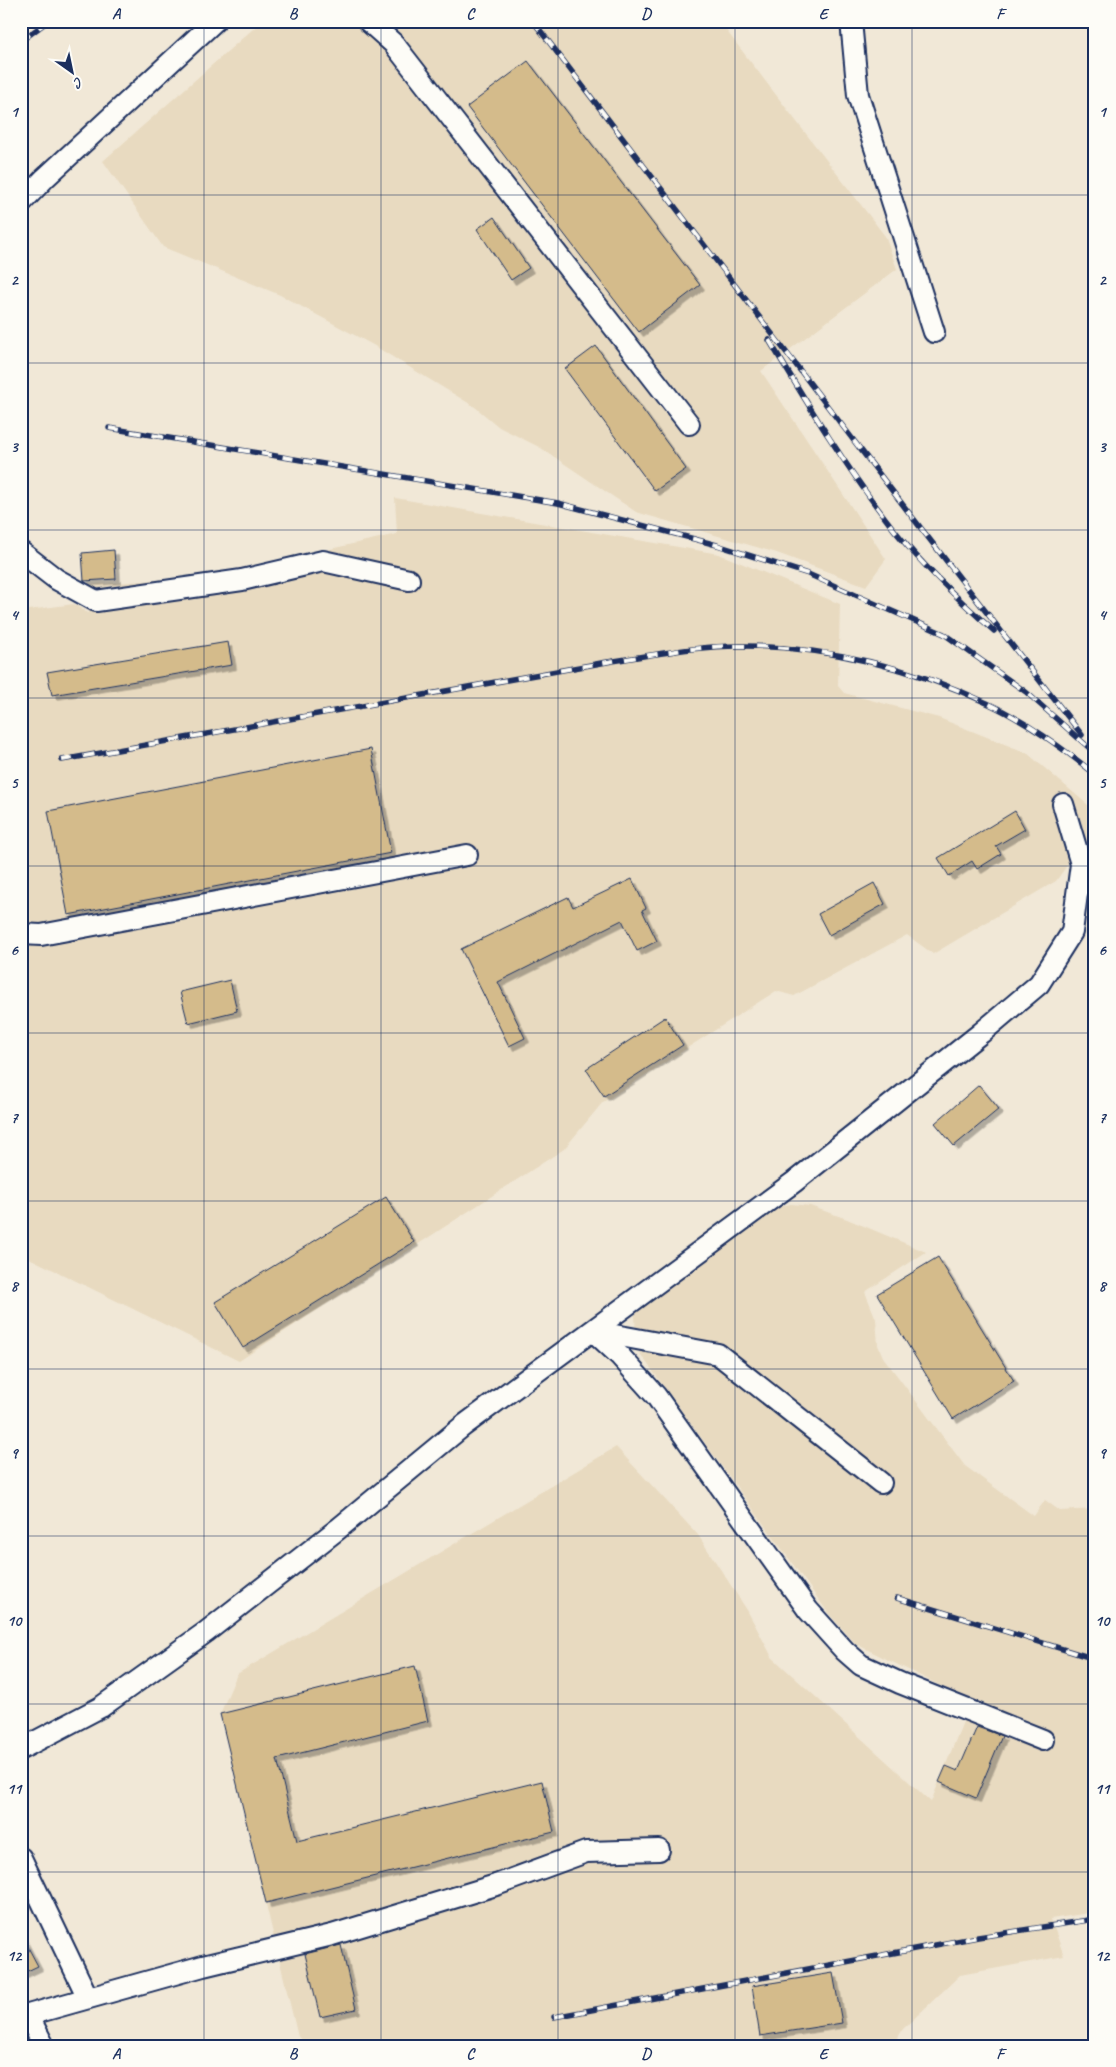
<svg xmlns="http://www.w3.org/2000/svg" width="1116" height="2067" viewBox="0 0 1116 2067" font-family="Caveat,sans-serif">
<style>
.built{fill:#e8dac0}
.building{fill:#d4bb8b;stroke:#1b2f5e;filter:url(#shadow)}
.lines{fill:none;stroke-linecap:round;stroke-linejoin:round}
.minor-casing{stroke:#1b2f5e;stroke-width:24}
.minor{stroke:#fdfcf7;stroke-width:20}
.rail-casing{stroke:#1b2f5e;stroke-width:5.5}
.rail{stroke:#fdfcf7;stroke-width:4;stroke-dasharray:11;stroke-linecap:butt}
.grid{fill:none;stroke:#1b2f5e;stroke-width:1;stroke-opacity:0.55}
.neatline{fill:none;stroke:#1b2f5e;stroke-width:2}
.grid-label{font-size:16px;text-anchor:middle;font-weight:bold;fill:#1b2f5e}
</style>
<defs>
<filter id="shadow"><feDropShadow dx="4.5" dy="4.5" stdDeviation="0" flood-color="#0004"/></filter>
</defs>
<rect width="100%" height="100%" fill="#f1e8d7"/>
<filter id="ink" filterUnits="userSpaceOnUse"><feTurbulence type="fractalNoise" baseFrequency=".02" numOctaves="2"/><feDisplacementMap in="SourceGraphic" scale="10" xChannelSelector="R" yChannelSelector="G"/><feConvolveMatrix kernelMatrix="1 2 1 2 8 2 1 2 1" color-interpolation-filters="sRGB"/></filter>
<g filter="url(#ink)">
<g class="built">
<path d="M262 21H719L885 236 897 269 761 371 886 559 866 586 777 553 636 512 541 448 499 427 475 407 373 345 280 295 163 247 103 161Z"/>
<path d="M395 498 719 554 840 604 838 686 844 693 939 718 1027 753 1095 811V824L1088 842 1092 852 1090 862 1068 864 1056 881 933 954 907 935 794 996 776 991 603 1102 564 1149 239 1361 21 1254V611L74 604 89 614 88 585 210 576 397 534Z"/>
<path d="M791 1204 810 1206 847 1219 926 1252 865 1292 876 1319 878 1345 883 1357 965 1466 1034 1516 1045 1500 1060 1511 1095 1509V1912L1051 1919 1064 1956 960 1975 903 2029 893 2046H310L298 2037 220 1714 237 1674 616 1447 698 1535 747 1610 772 1657 931 1802 972 1699 947 1689 856 1644 829 1614 636 1348 635 1313 759 1218 777 1207Z"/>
</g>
<g class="building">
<path d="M528 61 700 285 639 332 467 107Z"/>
<path d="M494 217 529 268 511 280 477 229Z"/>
<path d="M596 346 686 469 655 491 565 369Z"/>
<path d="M114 550 116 579 84 581 82 553Z"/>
<path d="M228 642 232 665 52 695 47 672Z"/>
<path d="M371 749 391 853 68 915 48 811Z"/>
<path d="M1015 811 1025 829 996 846 1001 854 977 869 972 861 949 876 938 858Z"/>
<path d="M632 879 646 908 642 910 657 941 637 951 622 920 498 982 525 1038 509 1046 461 949 568 897 573 907Z"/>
<path d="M874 883 885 904 829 935 818 914Z"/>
<path d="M230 980 237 1011 188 1023 180 992Z"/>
<path d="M665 1017 683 1045 604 1096 586 1069Z"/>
<path d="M979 1085 999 1109 954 1146 935 1123Z"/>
<path d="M386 1197 414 1242 243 1348 215 1302Z"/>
<path d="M938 1257 1014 1381 953 1419 877 1294Z"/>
<path d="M415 1666 428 1721 277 1759 297 1841 542 1781 554 1832 266 1903 220 1714Z"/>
<path d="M977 1727 1002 1736 976 1798 939 1782 946 1766 958 1771Z"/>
<path d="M21 1934 38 1966 21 1974Z"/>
<path d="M341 1945 356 2009 320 2017 305 1954Z"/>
<path d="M833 1973 842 2023 760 2036 752 1986Z"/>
</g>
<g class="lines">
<defs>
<g id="minor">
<path d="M368 21 394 44 689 424"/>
<path d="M851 21 858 95 934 332"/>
<path d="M21 203 45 178 215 21"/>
<path d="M21 552 56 579 96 601 242 580 323 561 409 580"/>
<path d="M21 934 41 935 467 855"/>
<path d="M593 1331 620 1356 656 1396 808 1610 845 1651 861 1665 900 1683 1043 1740"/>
<path d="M593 1331 718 1354 881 1483"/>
<path d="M21 1749 101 1707 206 1632 338 1529 463 1426 794 1182 981 1033 1039 984 1072 932 1081 864 1063 804"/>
<path d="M21 1858 88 1998"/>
<path d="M28 2015 44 2046"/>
<path d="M21 2017 203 1966 332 1935 496 1885 586 1852 659 1850"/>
</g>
</defs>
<use href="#minor" class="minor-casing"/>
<use href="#minor" class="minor"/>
<defs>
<g id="rail">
<path d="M533 21 913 518 1082 735"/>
<path d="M21 41 48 21"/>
<path d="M769 340C808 405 848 471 895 531 924 567 960 601 994 631"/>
<path d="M109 428 558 503 717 545 808 574 944 634 1026 692 1095 753"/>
<path d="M62 760 607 662C653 655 700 645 746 646 829 647 913 668 987 703 1026 721 1062 748 1095 774"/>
<path d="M897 1598 1095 1659"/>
<path d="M554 2017 978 1937 1095 1919"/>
</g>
</defs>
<use href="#rail" class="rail-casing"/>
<use href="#rail" class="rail"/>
</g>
</g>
<path class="grid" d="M204 21V2046M381 21V2046M558 21V2046M735 21V2046M912 21V2046M21 195H1095M21 363H1095M21 530H1095M21 698H1095M21 866H1095M21 1033H1095M21 1201H1095M21 1369H1095M21 1536H1095M21 1704H1095M21 1872H1095"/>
<rect width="1116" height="2067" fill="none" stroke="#fdfcf7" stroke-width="55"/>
<g transform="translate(72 72) rotate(147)" stroke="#fdfcf7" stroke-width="4" paint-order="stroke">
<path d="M0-4L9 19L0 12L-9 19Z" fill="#1b2f5e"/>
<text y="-8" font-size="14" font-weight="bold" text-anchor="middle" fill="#1b2f5e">С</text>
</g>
<rect x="28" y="28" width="1060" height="2012" class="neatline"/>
<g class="grid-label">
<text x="116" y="19">A</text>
<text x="293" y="19">B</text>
<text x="470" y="19">C</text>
<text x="646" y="19">D</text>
<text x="823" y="19">E</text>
<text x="1000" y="19">F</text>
<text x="14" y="117">1</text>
<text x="1102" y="117">1</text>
<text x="14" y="285">2</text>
<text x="1102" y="285">2</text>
<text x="14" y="452">3</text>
<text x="1102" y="452">3</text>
<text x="14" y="620">4</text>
<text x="1102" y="620">4</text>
<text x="14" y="788">5</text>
<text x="1102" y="788">5</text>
<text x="14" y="955">6</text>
<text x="1102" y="955">6</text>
<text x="14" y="1123">7</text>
<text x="1102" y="1123">7</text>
<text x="14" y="1291">8</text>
<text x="1102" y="1291">8</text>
<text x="14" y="1458">9</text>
<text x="1102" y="1458">9</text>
<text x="14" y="1626">10</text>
<text x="1102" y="1626">10</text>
<text x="14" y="1794">11</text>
<text x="1102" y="1794">11</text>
<text x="14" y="1961">12</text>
<text x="1102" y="1961">12</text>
<text x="116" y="2059">A</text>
<text x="293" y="2059">B</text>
<text x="470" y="2059">C</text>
<text x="646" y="2059">D</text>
<text x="823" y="2059">E</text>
<text x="1000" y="2059">F</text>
</g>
</svg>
